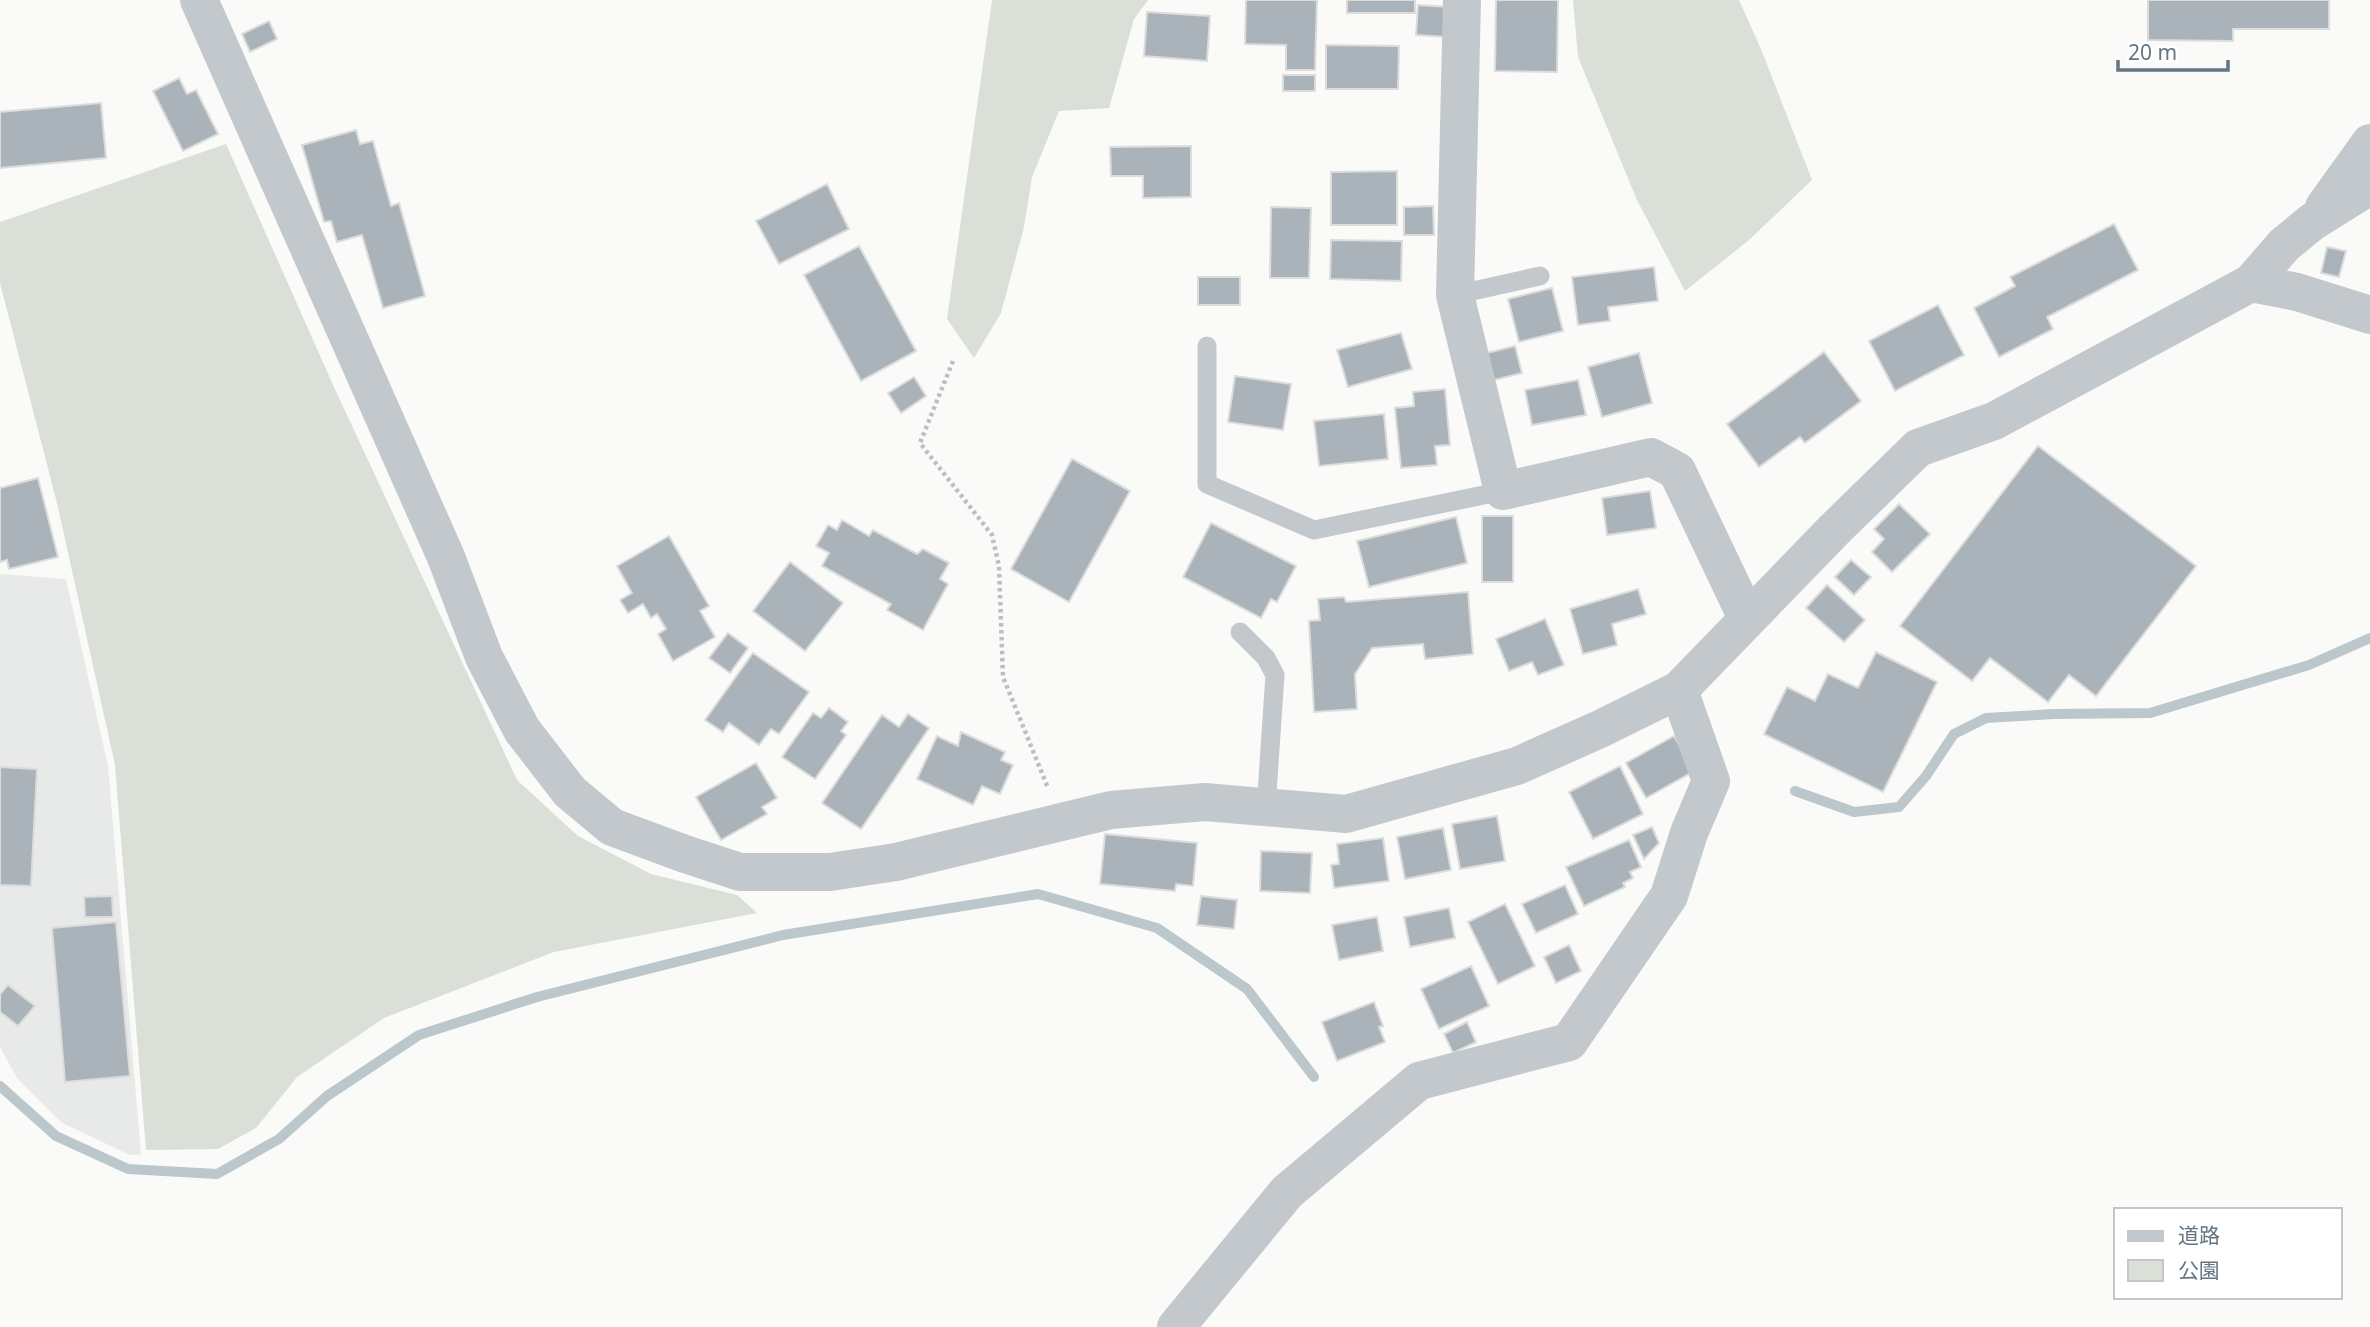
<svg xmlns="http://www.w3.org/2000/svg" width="2370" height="1327" viewBox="0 0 2370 1327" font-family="'Noto Sans','Noto Sans JP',sans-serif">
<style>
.built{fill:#e8e9e9}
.green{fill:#dadfd7}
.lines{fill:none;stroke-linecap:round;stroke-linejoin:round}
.stream{stroke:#bbc7cb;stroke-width:10}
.building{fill:#aab3b9;stroke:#dcdcda;stroke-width:2}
.path{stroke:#bbbfc2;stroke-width:4.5;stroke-dasharray:3.5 3.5;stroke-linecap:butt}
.service{stroke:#c3c8cc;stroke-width:19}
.minor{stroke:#c3c8cc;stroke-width:38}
</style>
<rect width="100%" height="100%" fill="#fafaf8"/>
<path class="built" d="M0 574 66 579 108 766 141 1154 130 1155 62 1123 17 1078 0 1047Z"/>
<g class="green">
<path d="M992 0H1148L1134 19 1109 108 1059 111 1032 177 1024 227 1001 313 974 358 947 319Z"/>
<path d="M1573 0H1739L1761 49 1812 180 1749 240 1685 291 1637 200 1578 57Z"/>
<path d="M226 144 333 385 517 780 578 836 651 874 737 895 757 913 554 952 384 1018 297 1077 256 1128 218 1149 146 1150 115 765 57 503 0 283V222Z"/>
</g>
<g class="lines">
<g class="stream">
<path d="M1795 791 1854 812 1899 807 1926 776 1954 734 1986 718 2053 714 2150 713 2309 665 2370 638"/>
<path d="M0 1086 56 1136 128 1169 217 1174 279 1139 327 1096 419 1035 537 997 783 935 1038 894 1157 928 1247 989 1314 1077"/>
</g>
</g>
<g class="building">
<path d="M1246 0H1317L1315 70H1286V45L1245 44Z"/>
<rect x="1347" y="0" width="68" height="13"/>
<path d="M1496 0H1558L1557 72 1495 71Z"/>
<path d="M2148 0H2329V29H2233V41L2148 40Z"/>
<path d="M1418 5 1449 7 1448 37 1416 35Z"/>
<path d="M1147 12 1210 16 1207 61 1144 56Z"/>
<path d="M269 21 277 39 250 52 242 34Z"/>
<path d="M1326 45 1399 46 1398 89H1326Z"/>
<rect x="1283" y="75" width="32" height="16"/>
<path d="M179 78 187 94 196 90 218 134 183 151 153 91Z"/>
<path d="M101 103 106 158 0 168V112Z"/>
<path d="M356 130 360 144 373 141 391 206 399 203 425 296 383 308 362 235 337 242 331 221 324 222 302 145Z"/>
<path d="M1191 146V197L1143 198V176H1111L1110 147Z"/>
<path d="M1397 171V225H1331V172Z"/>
<path d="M827 184 849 229 779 264 756 221Z"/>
<path d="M1433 206 1434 235H1404V207Z"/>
<path d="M1271 207 1311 208 1309 278H1270Z"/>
<path d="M2114 224 2138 270 2047 317 2053 329 1999 357 1974 308 2015 286 2010 277Z"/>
<path d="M1331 240 1402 241 1401 281 1330 279Z"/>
<path d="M859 246 916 351 861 381 804 275Z"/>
<path d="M2327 247 2346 251 2339 277 2321 273Z"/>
<path d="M1654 267 1658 301 1608 307 1610 321 1578 325 1572 277Z"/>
<rect x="1198" y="277" width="42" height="28"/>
<path d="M1552 288 1563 331 1519 342 1508 299Z"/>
<path d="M1938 305 1964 355 1895 391 1869 341Z"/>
<path d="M1401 333 1412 369 1348 387 1337 350Z"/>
<path d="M1515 346 1522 373 1494 380 1487 353Z"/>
<path d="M1824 352 1861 401 1805 443 1800 437 1759 467 1727 424Z"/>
<path d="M1639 353 1652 403 1602 417 1588 367Z"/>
<path d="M1235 376 1291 384 1283 430 1228 422Z"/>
<path d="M914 377 926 396 901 413 888 393Z"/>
<path d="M1578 380 1586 415 1532 425 1525 390Z"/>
<path d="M1445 389 1450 445 1435 446 1437 465 1401 468 1395 408 1414 406 1413 392Z"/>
<path d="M1384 414 1388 459 1319 466 1314 421Z"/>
<path d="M2038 446 2196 566 2096 696 2069 675 2048 702 1990 658 1972 681 1900 626Z"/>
<path d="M1072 459 1130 491 1069 602 1011 569Z"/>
<path d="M38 478 58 557 9 569 7 560 0 562V488Z"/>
<path d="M1650 491 1656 528 1607 535 1602 498Z"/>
<path d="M1899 504 1930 534 1892 572 1872 552 1884 539 1874 529Z"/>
<rect x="1482" y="516" width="31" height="66"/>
<path d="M1456 517 1467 563 1369 587 1357 541Z"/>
<path d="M842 520 869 536 873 530 917 554 923 549 949 563 940 579 948 584 923 630 887 610 891 604 822 566 829 553 816 546 828 525 837 530Z"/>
<path d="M1211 523 1296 566 1277 602 1271 599 1261 618 1183 577Z"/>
<path d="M669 536 709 606 700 611 715 637 673 661 658 634 666 629 657 614 651 618 643 604 628 613 620 600 632 593 617 566Z"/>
<path d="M1851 560 1871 577 1854 595 1835 577Z"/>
<path d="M790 562 843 603 805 651 753 611Z"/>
<path d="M1827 585 1865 620 1844 642 1806 608Z"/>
<path d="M1638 589 1646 614 1612 624 1617 645 1583 654 1570 609Z"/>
<path d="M1468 592 1473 654 1425 659 1423 644 1372 648 1355 674 1357 709 1314 712 1309 621 1320 620 1318 599 1344 597 1346 602Z"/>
<path d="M1545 619 1564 665 1538 675 1532 662 1509 671 1496 639Z"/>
<path d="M728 633 748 648 730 673 709 658Z"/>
<path d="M1876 652 1937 682 1883 792 1764 734 1787 687 1815 701 1828 674 1858 688Z"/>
<path d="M753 653 809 692 779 734 771 729 759 745 729 723 723 732 705 720Z"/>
<path d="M829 708 848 722 841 731 846 735 815 779 782 757 813 713 821 718Z"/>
<path d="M908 714 929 728 861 829 822 803 882 715 899 727Z"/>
<path d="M961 732 1005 752 1001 760 1013 765 1000 794 982 786 973 805 917 779 937 736 958 746Z"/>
<path d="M1674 736 1694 771 1646 798 1626 763Z"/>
<path d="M756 763 777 798 762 807 767 814 721 840 696 797Z"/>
<path d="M1620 766 1643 814 1593 839 1569 792Z"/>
<path d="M0 767 37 769 31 886 0 885Z"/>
<path d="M1497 816 1505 861 1460 869 1452 824Z"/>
<path d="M1652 827 1659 843 1644 859 1633 835Z"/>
<path d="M1443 828 1451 870 1405 879 1397 837Z"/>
<path d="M1105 834 1197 843 1193 886 1176 884 1175 891 1100 884Z"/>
<path d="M1383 838 1389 881 1334 888 1331 865 1339 864 1337 844Z"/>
<path d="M1629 840 1641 867 1630 872 1633 878 1623 883 1625 887 1584 906 1566 867Z"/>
<path d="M1261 851 1312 853 1310 893 1260 891Z"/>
<path d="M1565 885 1578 914 1536 933 1522 904Z"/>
<path d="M112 896 113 917H85L84 897Z"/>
<path d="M1201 896 1237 900 1234 929 1197 925Z"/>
<path d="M1505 904 1535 966 1498 984 1468 922Z"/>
<path d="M1449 908 1455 938 1410 947 1404 917Z"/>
<path d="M1377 917 1383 951 1339 960 1332 925Z"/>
<path d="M116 922 130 1076 65 1082 52 928Z"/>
<path d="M1569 945 1581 971 1556 983 1544 957Z"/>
<path d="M1471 966 1489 1006 1439 1029 1421 989Z"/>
<path d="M8 985 35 1006 18 1026 0 1012V994Z"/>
<path d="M1374 1002 1383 1026 1379 1027 1385 1042 1337 1061 1322 1022Z"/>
<path d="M1467 1022 1476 1042 1453 1053 1444 1034Z"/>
</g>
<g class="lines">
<path class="path" d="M953 361 920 443 992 535 999 566 1003 677 1048 788"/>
<g class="service">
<path d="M1455 295 1540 276"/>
<path d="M1207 346V484L1314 530 1503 491"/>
<path d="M1240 632 1266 658 1275 675 1266 808"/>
</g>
<g class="minor">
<path d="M199 0 446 557 484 657 522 730 570 792 612 827 685 854 740 872H830L896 862 1111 810 1205 802 1346 814 1517 766 1600 729 1679 690 1834 530 1918 448 1994 421 2251 283 2284 245 2312 222 2370 186"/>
<path d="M1462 0 1455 295 1503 491 1651 457 1677 471 1747 618"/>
<path d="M2324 207 2370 143"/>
<path d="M2251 283 2297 292 2370 315"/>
<path d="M1176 1327 1287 1192 1419 1081 1569 1042 1669 896 1689 833 1711 781 1679 690"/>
</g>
</g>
<rect x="2114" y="1208" width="228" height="91" fill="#ffffff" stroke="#c1c8cd" stroke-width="2"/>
<rect x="2128" y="1231" width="35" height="10" fill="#c3c8cc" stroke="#c1c8cd" stroke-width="2"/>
<text x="2178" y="1243" font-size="21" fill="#657683">道路</text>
<rect x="2128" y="1260" width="35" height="21" fill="#dadfd7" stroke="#c1c8cd" stroke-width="2"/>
<text x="2178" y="1278" font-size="21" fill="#657683">公園</text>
<path d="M2118 60v10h110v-10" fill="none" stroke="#657683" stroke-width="3.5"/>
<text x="2128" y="60" font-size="21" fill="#657683" stroke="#ffffff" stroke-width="5" paint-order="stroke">20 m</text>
</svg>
